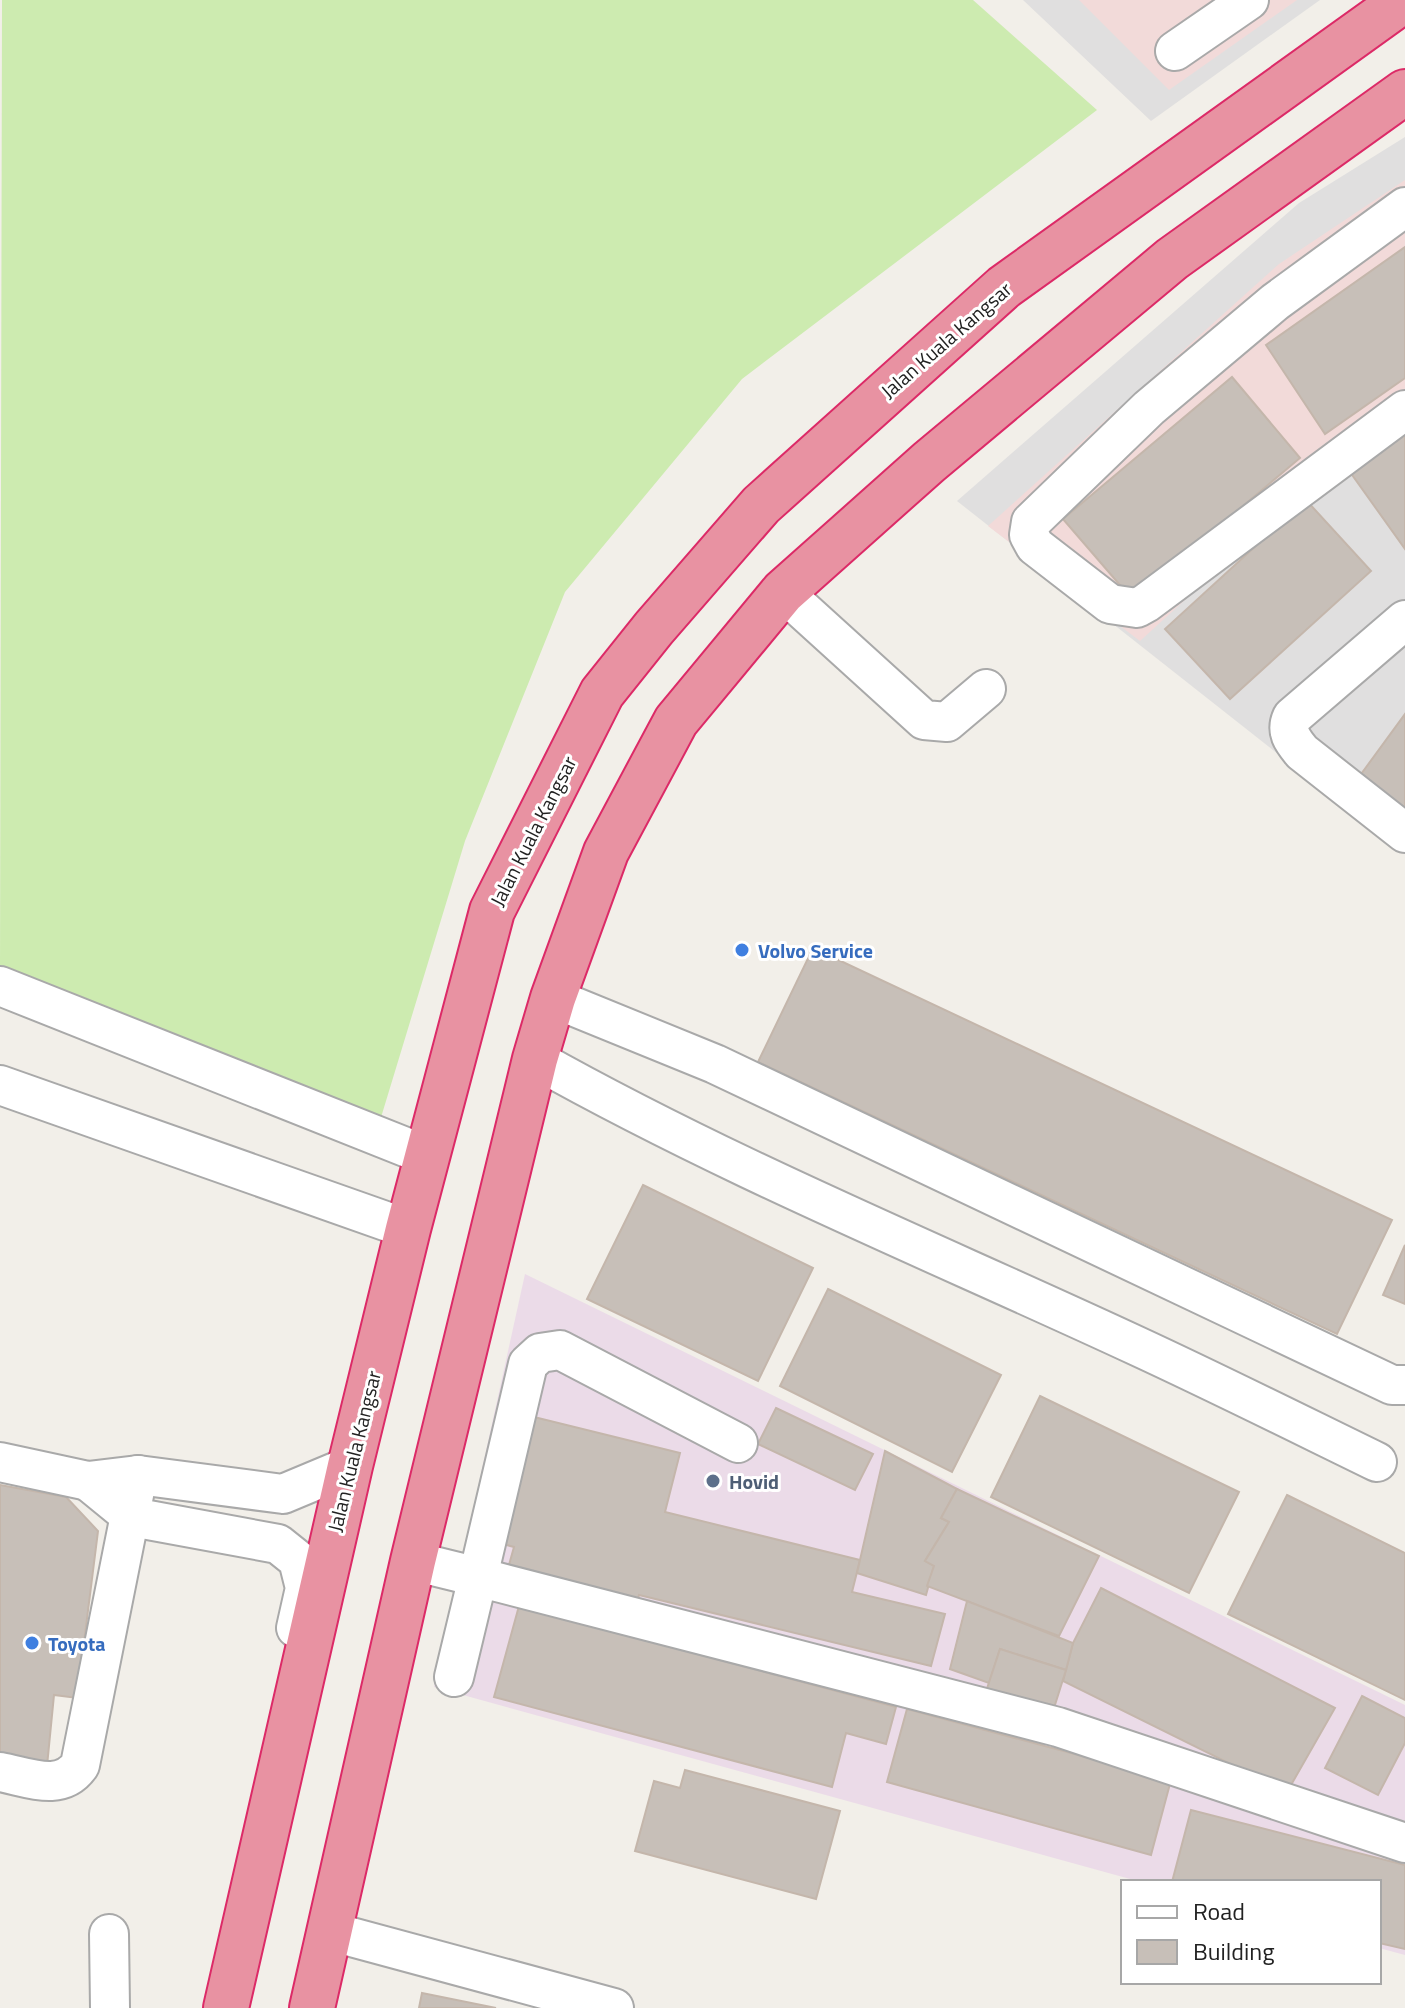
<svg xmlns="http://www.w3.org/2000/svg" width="1405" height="2008" viewBox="0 0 1405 2008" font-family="'Titillium Web',sans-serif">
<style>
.residential{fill:#e0dfdf}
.commercial{fill:#f2dad9}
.industrial{fill:#ebdbe8}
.grass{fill:#cdebb0}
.building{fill:#c7bfb8;stroke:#c4b6ab;stroke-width:2}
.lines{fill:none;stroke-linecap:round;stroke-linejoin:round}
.minor-casing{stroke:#a9a9a9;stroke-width:42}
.highway-casing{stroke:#dc2a67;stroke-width:48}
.minor{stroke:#fff;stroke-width:38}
.highway{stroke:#e892a2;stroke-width:44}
.shop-dot{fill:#3f7fe0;stroke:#fff;stroke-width:3}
.service-dot{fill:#5c6f8a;stroke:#fff;stroke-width:3}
.labels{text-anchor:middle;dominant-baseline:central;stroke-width:6;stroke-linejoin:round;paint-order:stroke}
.street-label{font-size:20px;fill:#222;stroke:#fff}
.shop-label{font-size:20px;font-weight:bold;fill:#366cbe;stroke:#fff;text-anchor:start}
.service-label{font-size:20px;font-weight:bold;fill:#4e5e75;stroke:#fff;text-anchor:start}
</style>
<rect width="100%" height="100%" fill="#f2efe9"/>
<g class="residential">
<path d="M1023 0H1320L1151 121Z"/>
<path d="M1405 137V854L957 501 1299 203Z"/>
</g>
<g class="commercial">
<path d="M1079 0H1297L1169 90Z"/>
<path d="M1405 180V412L1334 464 1140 641 988 526 1279 264Z"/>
</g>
<path class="industrial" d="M525 1274 1405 1705V1955L1379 1948V1882H1141L434 1687Z"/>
<path class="grass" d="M2 0H973L1097 110 742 379 565 592 465 841 372 1147 0 972Z"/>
<g class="building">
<path d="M1405 247V378L1325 434 1266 345Z"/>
<path d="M1232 377 1300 458 1132 599 1063 519Z"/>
<path d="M1405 423V549L1345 465Z"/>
<path d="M1306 500 1371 571 1230 699 1165 629Z"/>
<path d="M1405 714V817L1356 781Z"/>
<path d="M813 948 1392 1220 1337 1334 758 1062Z"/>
<path d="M643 1185 813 1268 758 1381 587 1299Z"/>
<path d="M1405 1245V1304L1383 1295Z"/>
<path d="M828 1289 1001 1375 952 1472 780 1386Z"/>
<path d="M1040 1396 1239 1492 1189 1593 991 1497Z"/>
<path d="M776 1408 873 1454 855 1490 758 1444Z"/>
<path d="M534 1417 680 1453 665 1512 860 1560 852 1592 945 1614 931 1666 639 1595 637 1603 507 1572 514 1547 503 1544Z"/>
<path d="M885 1451 957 1489 941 1518 949 1522 925 1561 934 1566 926 1595 857 1573Z"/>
<path d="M0 1485 66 1497 98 1531 77 1698 54 1695 47 1766 0 1759Z"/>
<path d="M957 1489 1099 1556 1059 1636 927 1586 934 1566 925 1561 949 1522 941 1518Z"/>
<path d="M1287 1495 1405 1553V1700L1228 1614Z"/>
<path d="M1101 1588 1335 1708 1287 1792 1063 1681 1073 1643Z"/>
<path d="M967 1601 1073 1643 1066 1670 1000 1649 989 1683 950 1669Z"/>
<path d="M519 1606 896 1707 886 1744 846 1733 832 1787 494 1697Z"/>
<path d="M1000 1649 1066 1670 1042 1746 975 1725Z"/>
<path d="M1362 1696 1405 1718V1743L1378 1795 1325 1768Z"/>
<path d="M907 1709 1171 1780 1151 1855 887 1782Z"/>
<path d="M685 1770 840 1811 816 1899 635 1851 654 1781 680 1788Z"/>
<path d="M1191 1810 1405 1865V1949L1379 1943V1882H1172Z"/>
<path d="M422 1993 496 2008H419Z"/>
</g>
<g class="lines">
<defs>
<g id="minor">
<path d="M1175 51 1249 0"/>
<path d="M1405 207 1275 302 1149 408 1031 522 1029 535 1035 546 1110 604 1137 608 1146 603 1405 410"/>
<path d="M783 592 924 720 947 722 986 689"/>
<path d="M1405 620 1292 717C1285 732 1293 741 1302 752L1405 833"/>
<path d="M0 986 428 1156"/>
<path d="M553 998 715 1064 1392 1385H1405"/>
<path d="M535 1059C729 1168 935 1252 1137 1346 1217 1383 1297 1423 1377 1462"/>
<path d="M0 1085 408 1229"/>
<path d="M0 1462 88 1481 138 1475 283 1494 350 1466"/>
<path d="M88 1481 132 1517 278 1544 298 1560 305 1588 296 1628"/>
<path d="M413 1561 478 1577 528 1364 540 1353 560 1350 738 1443"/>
<path d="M454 1677 478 1577 1058 1727 1405 1843"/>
<path d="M0 1772C28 1777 61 1793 80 1765L138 1475"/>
<path d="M329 1931 614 2008"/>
<path d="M109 1934 110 2008"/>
</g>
<g id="highway">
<path d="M226 2008 350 1466 408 1229 492 911 602 693 654 628 761 505 1004 287 1404 0"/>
<path d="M312 2008 413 1561 535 1059 553 998 606 852 676 721 783 592 929 462 1172 259 1405 92"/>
</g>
</defs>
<use href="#minor" class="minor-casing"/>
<use href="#highway" class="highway-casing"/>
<use href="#minor" class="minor"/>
<use href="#highway" class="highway"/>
</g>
<g class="shop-dot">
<circle cx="742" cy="950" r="8"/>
<circle cx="32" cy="1643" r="8"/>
</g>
<circle class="service-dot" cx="713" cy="1481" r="8"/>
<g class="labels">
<g class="street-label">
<text transform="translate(946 340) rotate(-41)">Jalan Kuala Kangsar</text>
<text transform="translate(533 831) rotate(-63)">Jalan Kuala Kangsar</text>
<text transform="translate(354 1451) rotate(-76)">Jalan Kuala Kangsar</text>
</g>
<g class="shop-label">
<text x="758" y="950">Volvo Service</text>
<text x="48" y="1643">Toyota</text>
</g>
<g class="service-label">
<text x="729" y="1481">Hovid</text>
</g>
</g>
<rect x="1121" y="1880" width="260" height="104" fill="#ffffff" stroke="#a7a7a7" stroke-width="2"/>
<rect x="1137" y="1906" width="40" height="12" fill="#ffffff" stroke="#a7a7a7" stroke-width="2"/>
<text x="1193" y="1920" font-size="24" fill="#222222">Road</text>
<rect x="1137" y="1940" width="40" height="24" fill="#c7bfb8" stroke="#a7a7a7" stroke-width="2"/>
<text x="1193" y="1960" font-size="24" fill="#222222">Building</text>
</svg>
